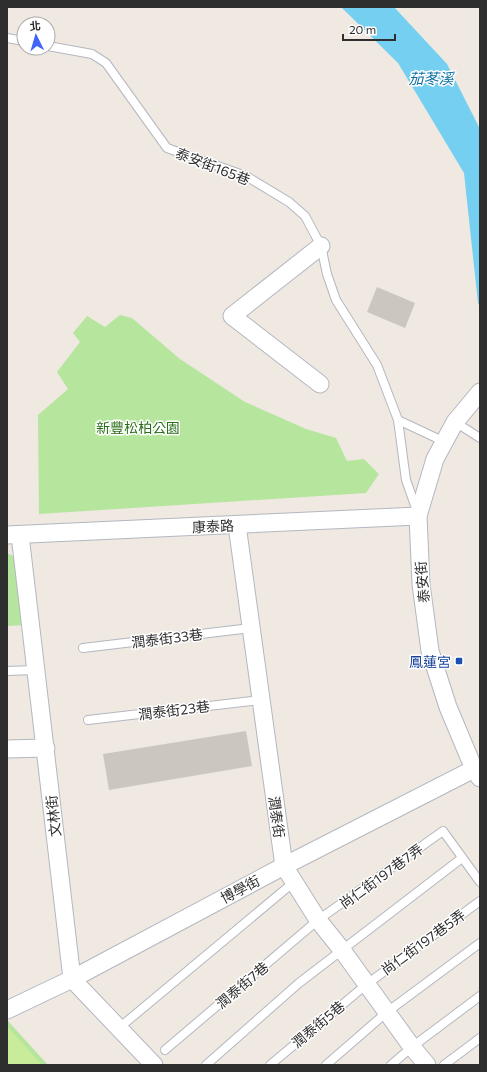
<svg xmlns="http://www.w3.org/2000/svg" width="487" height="1072" viewBox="0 0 487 1072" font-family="Commissioner,'Noto Sans TC',sans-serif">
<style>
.green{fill:#b6e59e}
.pitch{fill:#c9ec9a}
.water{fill:#75cff0}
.building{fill:#cbc7bf}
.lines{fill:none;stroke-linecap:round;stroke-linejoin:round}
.service-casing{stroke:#b4b7c1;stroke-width:10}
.minor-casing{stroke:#b4b7c1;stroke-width:19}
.service{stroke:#fff;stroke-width:8}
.minor{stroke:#fff;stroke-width:17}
.transit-dot{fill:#1a4fb4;stroke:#fff;stroke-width:1.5}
.labels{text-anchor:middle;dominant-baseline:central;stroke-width:3;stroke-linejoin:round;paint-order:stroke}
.street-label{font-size:14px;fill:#2e2e2e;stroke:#fff}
.park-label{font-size:14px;fill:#2c6e1b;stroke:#fff}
.transit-label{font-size:14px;fill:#164399;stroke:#fff;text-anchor:end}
.water-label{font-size:15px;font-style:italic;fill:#0d6fa3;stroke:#fff}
</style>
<rect width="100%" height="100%" fill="#efe9e1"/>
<g class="green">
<path d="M120 315 132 318 180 359 245 402 306 429 336 438 347 461 364 459 379 474 366 493 39 514 38 415 68 389 57 372 80 342 73 333 87 316 105 327Z"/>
<path d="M7 553 15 557 26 625 7 626Z"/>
<path d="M7 1020 48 1065H7Z"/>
</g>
<path class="pitch" d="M7 1026 42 1065H9L7 1062Z"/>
<path class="water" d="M341 7H394L447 64 480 129V306L478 303 464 173 398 63Z"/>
<g class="building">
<path d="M377 287 415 303 405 328 367 312Z"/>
<path d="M246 731 252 766 109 790 103 754Z"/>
</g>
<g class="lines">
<defs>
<g id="service">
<path d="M7 38 24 41"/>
<path d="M48 46 92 54 106 63 167 148 246 176 289 202 305 216 321 246 327 274 336 300 377 365 398 420 406 480 417 511"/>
<path d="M398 420 445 442"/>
<path d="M455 422 480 438"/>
<path d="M83 648 251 628"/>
<path d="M7 671 35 670"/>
<path d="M88 720 261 700"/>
<path d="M119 1028 294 882"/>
<path d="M165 1050 318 920 443 831 480 882"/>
<path d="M206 1065 299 983 462 858"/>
<path d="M270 1065 367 984 480 901"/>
<path d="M326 1065 387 1012 480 943"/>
<path d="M391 1065 412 1047 480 996"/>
<path d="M444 1065 480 1038"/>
</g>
<g id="minor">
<path d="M320 384 232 316 321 246"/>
<path d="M480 392 455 422 435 459 418 516 421 584 430 651 448 707 474 769 480 778"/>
<path d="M237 525 284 866 318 920 342 950 412 1047 427 1065"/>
<path d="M7 535 418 516"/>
<path d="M20 535 72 979 154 1065"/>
<path d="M7 749 46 748"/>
<path d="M7 1010 72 979 284 866 474 769"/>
</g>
</defs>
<use href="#service" class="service-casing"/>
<use href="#minor" class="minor-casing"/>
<use href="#service" class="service"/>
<use href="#minor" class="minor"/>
</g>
<rect class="transit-dot" x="455" y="657" width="8" height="8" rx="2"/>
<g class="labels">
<g class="street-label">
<text transform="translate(213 166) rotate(21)">泰安街165巷</text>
<text transform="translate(213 526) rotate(-3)">康泰路</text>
<text transform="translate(422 582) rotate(-95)">泰安街</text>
<text transform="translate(167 638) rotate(-7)">潤泰街33巷</text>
<text transform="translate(174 710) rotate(-7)">潤泰街23巷</text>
<text transform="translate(53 816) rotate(-96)">文林街</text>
<text transform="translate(277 817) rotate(82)">潤泰街</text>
<text transform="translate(381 876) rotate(-36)">尚仁街197巷7弄</text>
<text transform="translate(240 889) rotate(-28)">博學街</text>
<text transform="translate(423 942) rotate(-36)">尚仁街197巷5弄</text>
<text transform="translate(242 985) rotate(-40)">潤泰街7巷</text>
<text transform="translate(318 1024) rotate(-40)">潤泰街5巷</text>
</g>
<g class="park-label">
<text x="138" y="427">新豐松柏公園</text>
</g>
<g class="transit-label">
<text x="451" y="661">鳳蓮宮</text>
</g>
<g class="water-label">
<text x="431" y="78">茄苳溪</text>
</g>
</g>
<rect width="487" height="1072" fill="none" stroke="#2e2e2e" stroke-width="16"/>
<g transform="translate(36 36) rotate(355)"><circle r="19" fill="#ffffff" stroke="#ababab"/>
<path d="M0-3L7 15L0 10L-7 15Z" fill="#4264fb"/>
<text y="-6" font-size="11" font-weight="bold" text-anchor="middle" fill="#2e2e2e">北</text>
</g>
<path d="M343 34v6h52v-6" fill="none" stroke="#2e2e2e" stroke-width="2"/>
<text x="349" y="34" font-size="12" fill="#2e2e2e" stroke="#ffffff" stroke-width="3" paint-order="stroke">20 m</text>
</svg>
